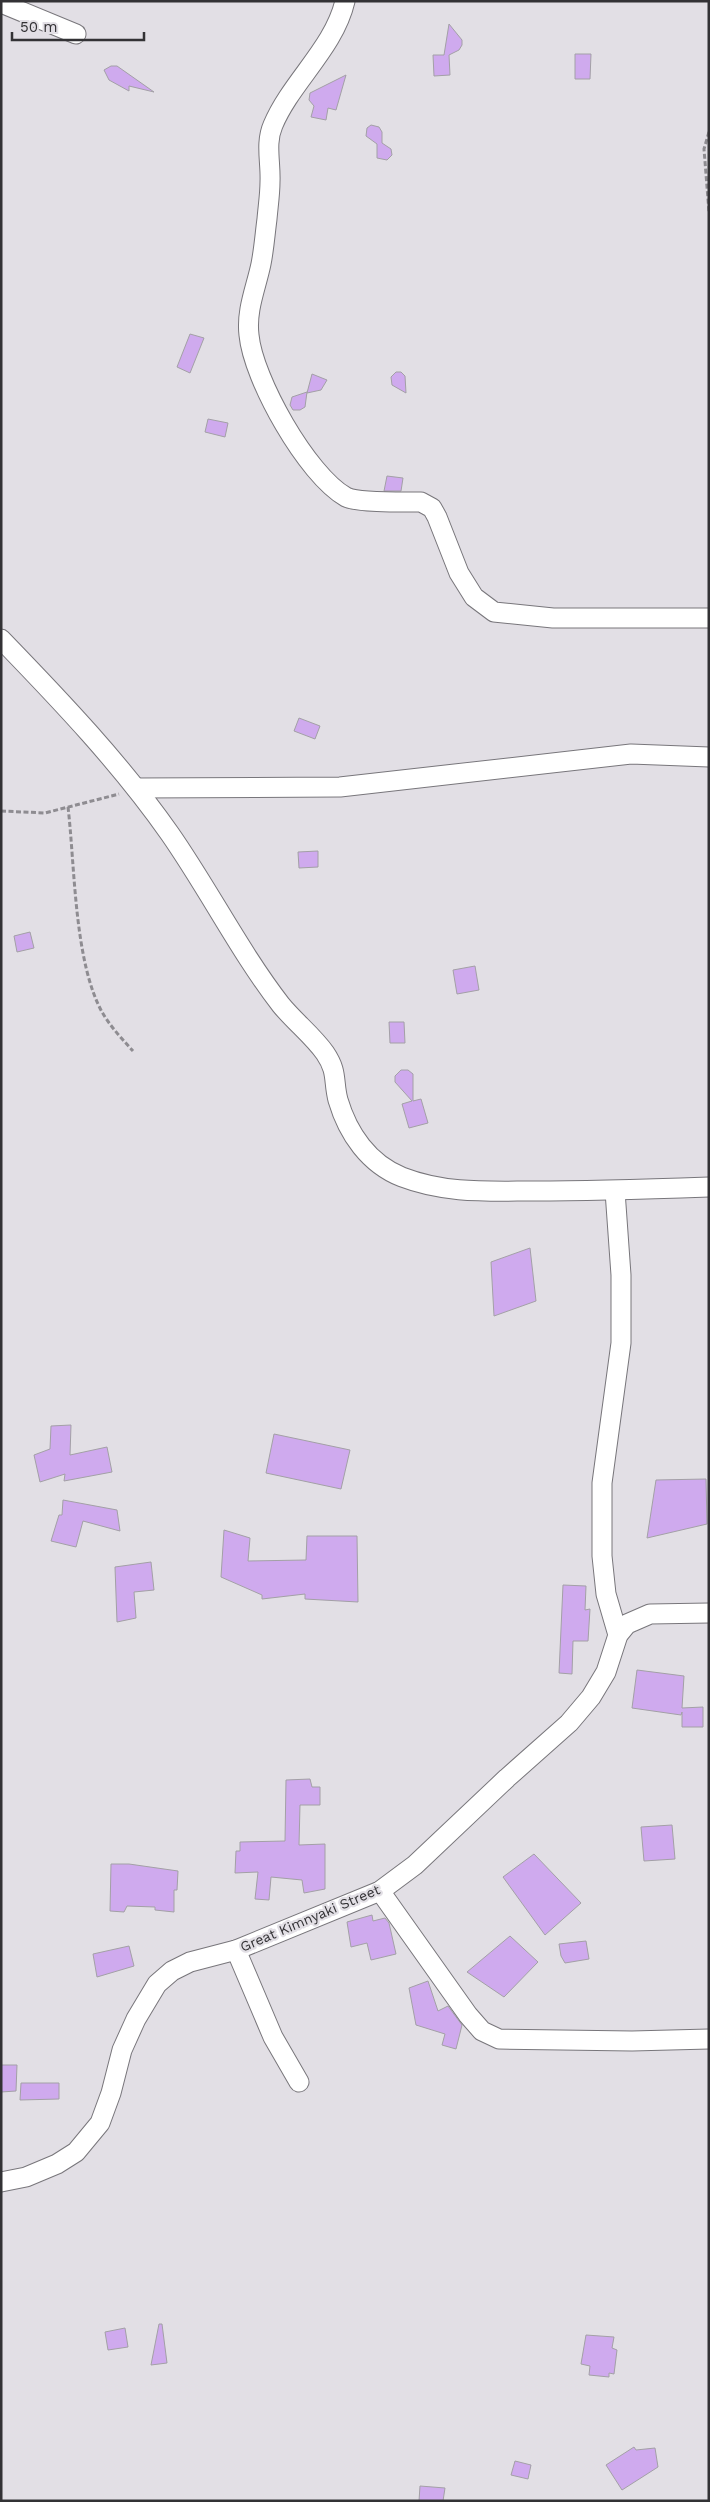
<svg xmlns="http://www.w3.org/2000/svg" width="710" height="2502" viewBox="0 0 710 2502" font-family="'Work Sans',sans-serif">
<style>
.building{fill:#cfaaee;stroke:#a3a0a6}
.lines{fill:none;stroke-linecap:round;stroke-linejoin:round}
.street-casing{stroke:#78767b;stroke-width:21}
.path{stroke:#8e8c91;stroke-width:3;stroke-dasharray:5 2.5;stroke-linecap:butt}
.street{stroke:#fff;stroke-width:19}
.labels{text-anchor:middle;dominant-baseline:central;stroke-width:4.5;stroke-linejoin:round;paint-order:stroke}
.street-label{font-size:14px;fill:#333235;stroke:#e2dfe5}
</style>
<rect width="100%" height="100%" fill="#e2dfe5"/>
<g class="building">
<path d="M449 24 462 40V45L459 50 449 55 450 75 434 76 433 55H444Z"/>
<path d="M575 54H591L590 79H575Z"/>
<path d="M111 66H117L154 92 129 86V91L109 80 104 70Z"/>
<path d="M346 75 336 110 328 108 326 120 311 117 314 106 309 100 310 93Z"/>
<path d="M371 125 379 127 382 132V143L391 149 392 155 387 160 377 158V144L366 136 367 128Z"/>
<path d="M190 334 204 338 190 373 177 367Z"/>
<path d="M396 372H401L405 376 406 393 392 385 391 377Z"/>
<path d="M312 374 327 380 321 390 307 393Z"/>
<path d="M307 392 305 407 300 410H293L290 405 292 397Z"/>
<path d="M208 419 228 423 225 437 205 432Z"/>
<path d="M387 476 403 478 401 491H384Z"/>
<path d="M299 718 320 726 315 739 294 731Z"/>
<path d="M318 851V867L299 868 298 852Z"/>
<path d="M30 932 34 948 17 952 14 936Z"/>
<path d="M475 966 479 990 457 994 453 970Z"/>
<path d="M389 1022H404L405 1043H390Z"/>
<path d="M401 1070H408L413 1074V1101L421 1099 428 1123 409 1128 402 1104 412 1101 395 1082V1076Z"/>
<path d="M530 1248 536 1301 494 1316 491 1262Z"/>
<path d="M71 1425 70 1455 107 1447 112 1472 64 1481 65 1474 40 1482 34 1455 50 1449 51 1426Z"/>
<path d="M274 1434 350 1450 341 1489 266 1473Z"/>
<path d="M706 1479 707 1524 647 1538 656 1480Z"/>
<path d="M63 1500 117 1510 120 1531 83 1521 76 1547 51 1541 59 1515H62Z"/>
<path d="M224 1530 250 1538 248 1561 306 1560 307 1536H357L358 1602 305 1599V1594L262 1599V1595L221 1577Z"/>
<path d="M151 1562 154 1590 134 1592 136 1618 117 1622 115 1567Z"/>
<path d="M563 1585 586 1586 585 1610 590 1609 588 1641H573L572 1674 559 1673Z"/>
<path d="M637 1670 684 1676 682 1708 703 1707V1727H682V1712L681 1715 632 1708Z"/>
<path d="M310 1779 312 1787H320V1805H300L299 1845 325 1844V1889L304 1893 302 1880 271 1877 269 1900 255 1899 258 1872 235 1873 236 1851H240V1842L285 1841 286 1780Z"/>
<path d="M672 1825 675 1859 644 1861 641 1827Z"/>
<path d="M534 1854 581 1903 545 1935 503 1877Z"/>
<path d="M111 1864H129L178 1871 177 1890H174V1912L155 1910V1907L127 1906 124 1912 110 1911Z"/>
<path d="M372 1915 373 1921 385 1918 389 1923 396 1954 371 1960 367 1943 351 1947 347 1922Z"/>
<path d="M510 1936 538 1962 504 1997 467 1972Z"/>
<path d="M586 1941 589 1959 565 1963 561 1956 559 1944Z"/>
<path d="M129 1946 134 1966 97 1977 93 1954Z"/>
<path d="M428 1981 438 2011 448 2006 462 2025 456 2049 442 2045 445 2034 416 2025 409 1988Z"/>
<path d="M1 2065H17L16 2091 1 2092Z"/>
<path d="M21 2083H59V2099L20 2100Z"/>
<path d="M159 2324H162L167 2363 151 2365Z"/>
<path d="M125 2328 128 2347 108 2350 105 2332Z"/>
<path d="M586 2335 614 2337 612 2348 617 2350 614 2374 609 2373V2377L589 2375 590 2366 581 2364Z"/>
<path d="M634 2447 636 2450 655 2448 658 2467 622 2490 606 2465Z"/>
<path d="M515 2461 531 2465 528 2479 511 2475Z"/>
<path d="M420 2486 445 2488 443 2501H419Z"/>
</g>
<g class="lines">
<defs>
<g id="street">
<path d="M345 1C334 48 291 82 273 125 265 143 271 163 270 182 270 194 268 207 267 219 265 234 264 249 261 264 256 288 246 310 249 335 253 379 307 475 346 497 358 503 405 502 421 502L432 508 437 517 459 573 474 597 494 612 553 618H709"/>
<path d="M1 3 76 34"/>
<path d="M1 639C61 701 121 764 170 834 209 890 240 952 281 1005 295 1022 313 1036 325 1053 338 1072 333 1081 338 1100 348 1134 369 1164 402 1177 446 1194 489 1191 535 1191 593 1191 651 1189 709 1187"/>
<path d="M136 788 340 787 631 754 709 757"/>
<path d="M615 1191 621 1275V1343L602 1483V1556L606 1594 618 1635"/>
<path d="M380 1891 468 2015 482 2031 499 2039 632 2041 709 2039"/>
<path d="M236 1950 273 2037 299 2082"/>
<path d="M1 2182 26 2177 57 2164 76 2152 100 2123 111 2093 122 2050 136 2019 157 1984 172 1971 190 1962 236 1950 380 1891 415 1865 507 1778 569 1723 591 1697 606 1672 618 1635 627 1624 650 1614 709 1613"/>
</g>
</defs>
<use href="#street" class="street-casing"/>
<g class="path">
<path d="M709 132 704 149 709 212"/>
<path d="M68 807C75 866 74 961 102 1012 110 1026 122 1039 133 1051"/>
<path d="M1 811 45 813 119 794"/>
</g>
<use href="#street" class="street"/>
</g>
<g class="labels">
<g class="street-label">
<text transform="translate(310 1918) rotate(-23)">Great Kimnyaki Street</text>
</g>
</g>
<rect width="710" height="2502" fill="none" stroke="#333235" stroke-width="5"/>
<path d="M12 32v8h132v-8" fill="none" stroke="#333235" stroke-width="2.5"/>
<text x="20" y="32" font-size="15" fill="#333235" stroke="#e2dfe5" stroke-width="4" paint-order="stroke">50 m</text>
</svg>
